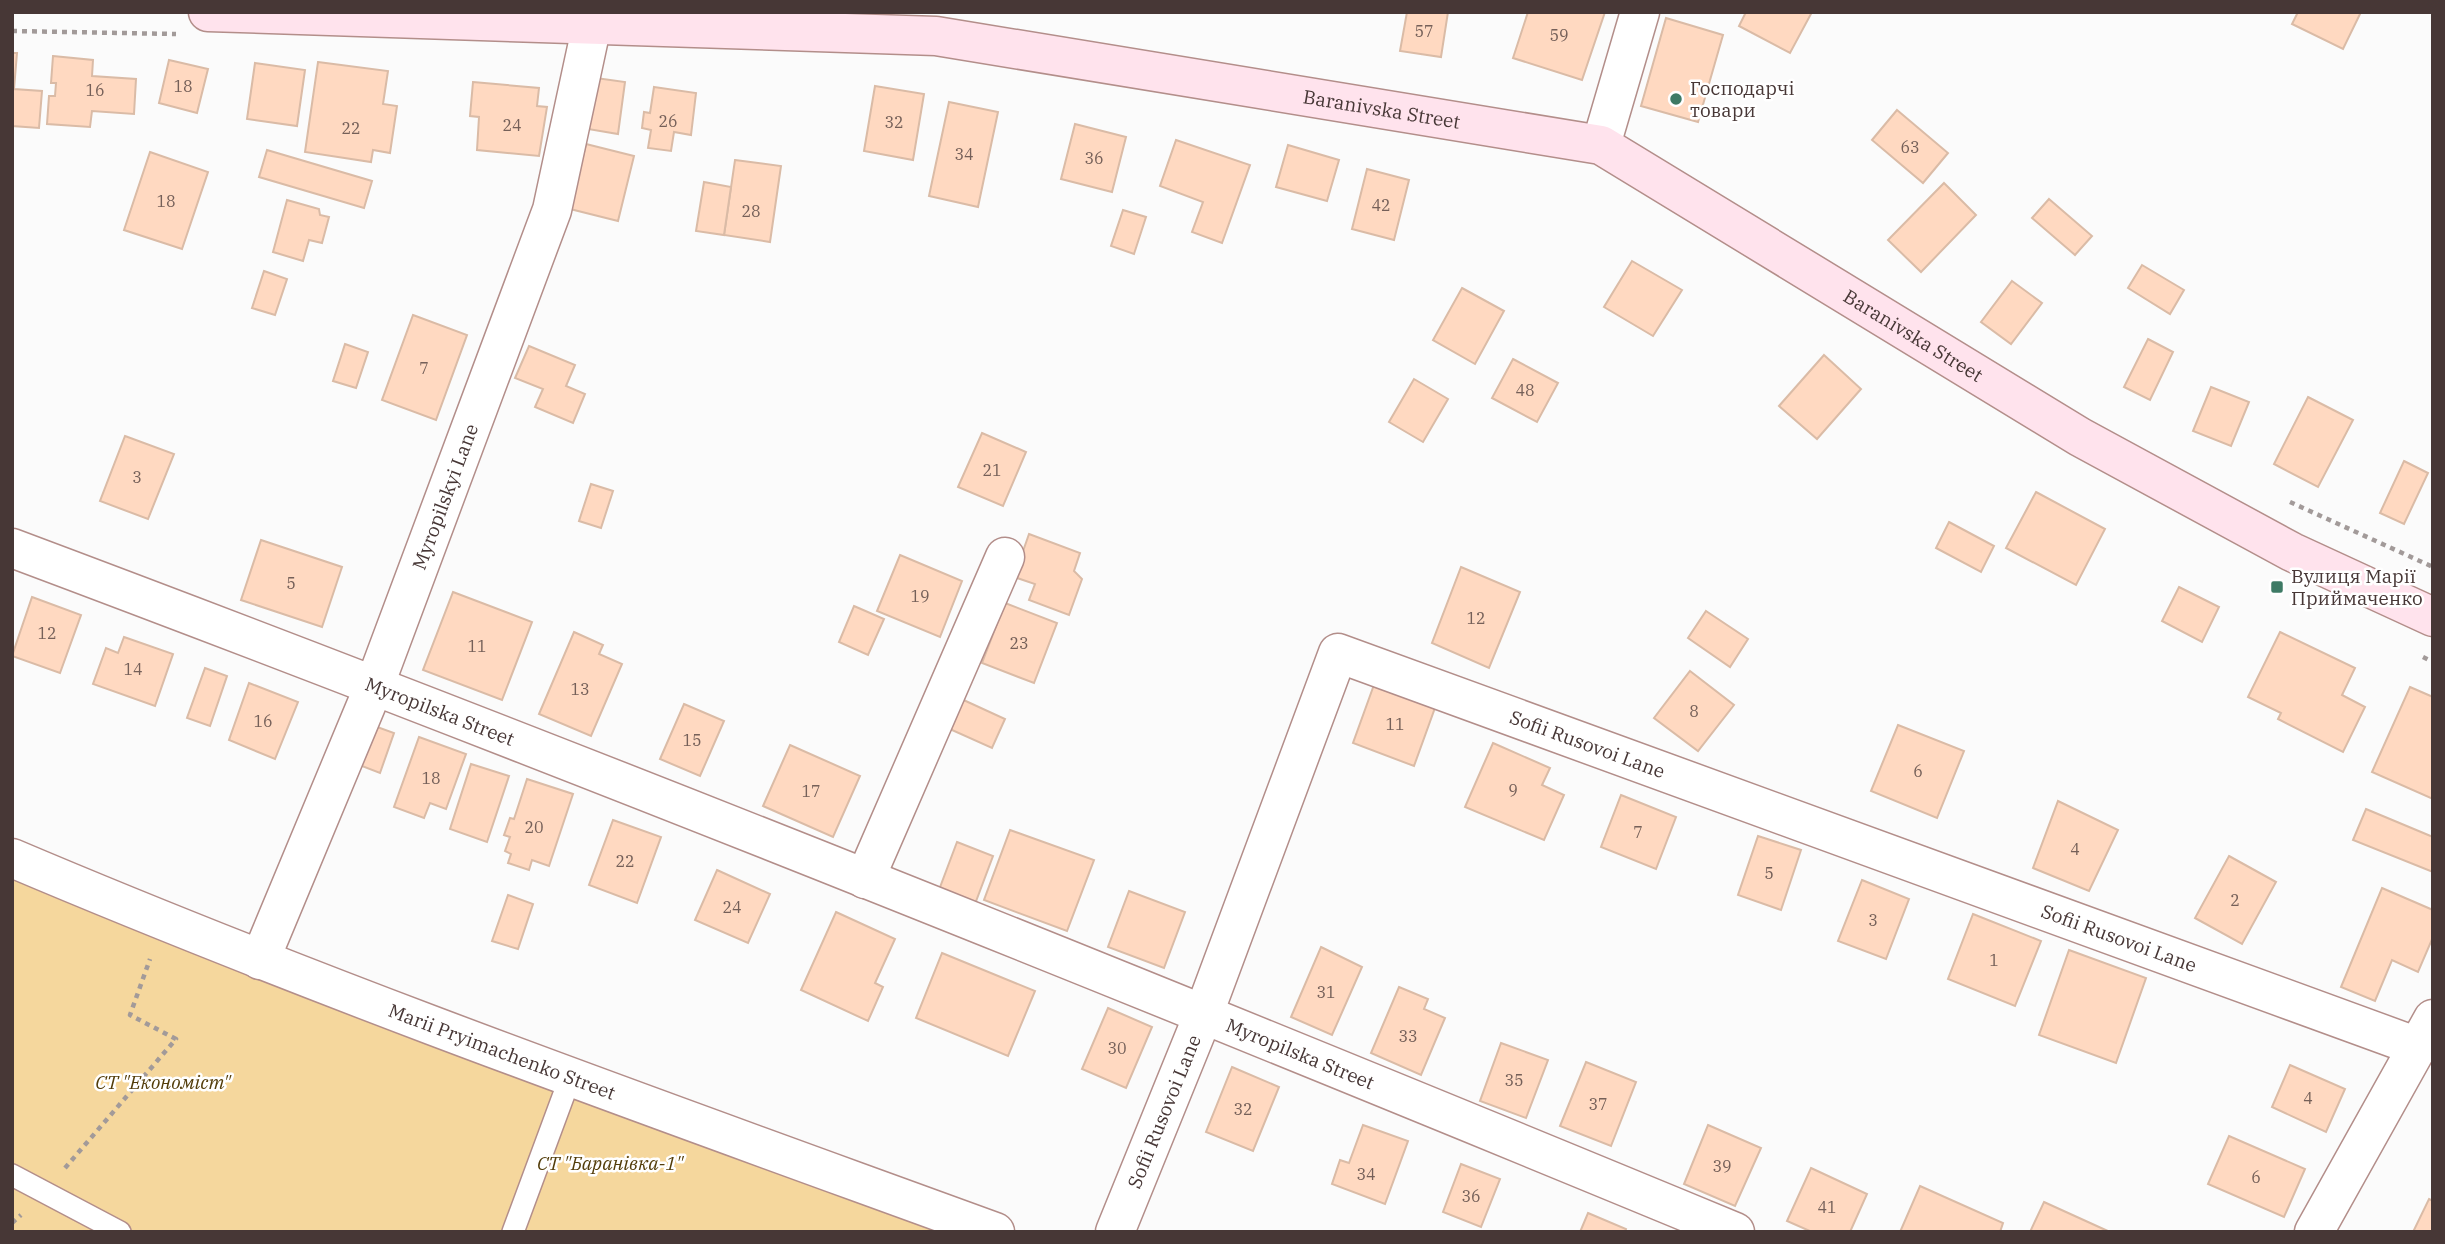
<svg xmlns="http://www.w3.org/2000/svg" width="2445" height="1244" viewBox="0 0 2445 1244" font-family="'IBM Plex Serif',serif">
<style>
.green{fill:#f5d79d}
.building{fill:#ffd9c1;stroke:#dabba6;stroke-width:2}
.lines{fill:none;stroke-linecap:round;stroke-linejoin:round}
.lane-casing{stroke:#b38e8a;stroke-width:24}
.street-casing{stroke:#b38e8a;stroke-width:41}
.secondary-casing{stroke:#b38e8a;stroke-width:41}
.path{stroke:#a29a99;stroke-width:4.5;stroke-dasharray:5 5;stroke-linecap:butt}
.lane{stroke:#fff;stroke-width:21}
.street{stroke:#fff;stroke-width:38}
.secondary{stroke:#ffe3ed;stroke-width:38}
.poi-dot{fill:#3e7a65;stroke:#fff;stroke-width:2.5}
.labels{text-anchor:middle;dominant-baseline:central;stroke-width:5;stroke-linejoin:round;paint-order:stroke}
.number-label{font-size:16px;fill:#756059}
.poi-label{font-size:19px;fill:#473736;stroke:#fff;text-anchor:start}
.street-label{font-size:19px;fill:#473736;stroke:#fff}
.park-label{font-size:19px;font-style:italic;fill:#533d0a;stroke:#fff}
</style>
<rect width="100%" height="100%" fill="#fbfbfb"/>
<path class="green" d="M12 858 995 1232H12Z"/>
<g class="building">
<path d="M1407 12H1448L1441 57 1400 51Z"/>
<path d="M1528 12H1605L1582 80 1513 58Z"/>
<path d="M1746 12H1812L1790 53 1739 26Z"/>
<path d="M2298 12H2361L2343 49 2292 24Z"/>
<path d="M1666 18 1723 35 1698 122 1641 106Z"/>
<path d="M12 53H17L14 89 42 91 39 128 12 126Z"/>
<path d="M53 56 93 60 92 76 136 79 134 114 92 111 90 127 47 124 49 96H55L56 83H51Z"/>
<path d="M169 60 208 69 197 113 159 103Z"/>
<path d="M318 62 388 71 383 104 397 106 390 153 373 150 371 162 305 152Z"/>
<path d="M255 63 305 70 297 126 247 119Z"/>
<path d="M596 78 625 82 618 134 588 129Z"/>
<path d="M473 82 539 88 537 106 547 107 539 156 477 150 479 117 470 116Z"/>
<path d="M875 86 924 94 913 160 864 151Z"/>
<path d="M654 87 696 93 691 135 674 132 671 151 648 148 651 130 642 128 644 112 650 113Z"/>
<path d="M949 102 998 112 978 207 929 196Z"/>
<path d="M1897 110 1948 153 1923 183 1872 140Z"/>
<path d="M1075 124 1126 137 1112 192 1061 179Z"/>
<path d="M1176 140 1250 165 1222 243 1192 232 1203 202 1160 186Z"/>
<path d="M586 144 634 156 618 221 570 209Z"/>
<path d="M1288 145 1339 160 1327 201 1276 187Z"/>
<path d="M267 150 372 181 364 208 259 177Z"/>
<path d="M150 152 208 172 182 249 124 230Z"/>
<path d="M735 160 781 166 770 242 724 235Z"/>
<path d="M1367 169 1409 180 1394 240 1352 229Z"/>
<path d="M704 182 731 187 724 235 696 231Z"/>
<path d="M1944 183 1976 215 1921 272 1888 240Z"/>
<path d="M2049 199 2092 236 2075 255 2032 218Z"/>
<path d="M287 200 319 209 320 215 329 217 322 243 309 240 303 261 273 252Z"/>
<path d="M1123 210 1146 217 1134 254 1111 246Z"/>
<path d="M1632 261 1682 290 1653 336 1604 307Z"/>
<path d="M2142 265 2184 290 2170 314 2128 288Z"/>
<path d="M264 271 287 279 275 315 252 308Z"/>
<path d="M2012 281 2042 303 2011 344 1981 322Z"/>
<path d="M1462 288 1504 311 1475 364 1433 340Z"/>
<path d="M413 315 467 335 436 420 382 400Z"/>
<path d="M2148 339 2173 352 2150 400 2124 387Z"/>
<path d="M345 344 368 352 356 388 333 381Z"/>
<path d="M529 346 575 365 566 386 585 394 573 423 535 407 543 389 515 378Z"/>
<path d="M1824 355 1861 389 1817 439 1779 406Z"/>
<path d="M1513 359 1558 383 1537 422 1492 398Z"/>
<path d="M1414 379 1448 399 1423 442 1389 422Z"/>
<path d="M2211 387 2249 402 2231 446 2193 431Z"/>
<path d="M2308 397 2353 420 2318 487 2274 464Z"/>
<path d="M982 433 1026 452 1003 506 958 487Z"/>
<path d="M125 436 174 454 148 519 100 501Z"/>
<path d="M2404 461 2428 473 2404 524 2380 513Z"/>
<path d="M591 484 613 491 601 528 579 521Z"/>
<path d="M2036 492 2105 529 2076 585 2006 548Z"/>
<path d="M1949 522 1994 546 1981 572 1936 548Z"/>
<path d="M1029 534 1080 553 1074 571 1082 579 1069 615 1029 600 1035 584 1014 577Z"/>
<path d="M261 540 342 567 322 627 241 600Z"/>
<path d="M900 555 962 581 940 637 877 611Z"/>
<path d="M1461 567 1520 592 1489 668 1432 643Z"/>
<path d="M2179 587 2219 607 2202 642 2162 621Z"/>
<path d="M453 592 532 622 502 700 423 670Z"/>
<path d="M32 597 81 615 60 673 12 656Z"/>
<path d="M1005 603 1057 623 1034 683 982 663Z"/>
<path d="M854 606 884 619 868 655 839 642Z"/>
<path d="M1706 611 1748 639 1730 667 1688 638Z"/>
<path d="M574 632 603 645 599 654 622 664 591 736 539 714Z"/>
<path d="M2280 632 2355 668 2342 695 2365 707 2343 752 2278 719 2281 713 2248 697Z"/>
<path d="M124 637 173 654 155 706 93 684 106 648 118 653Z"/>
<path d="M205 668 227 676 210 726 187 718Z"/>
<path d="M1690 671 1734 705 1698 751 1654 718Z"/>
<path d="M1375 682 1436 705 1414 766 1353 743Z"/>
<path d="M249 683 298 702 275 759 229 740Z"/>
<path d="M2410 687 2433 697V799L2372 772Z"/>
<path d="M957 697 1005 719 992 748 943 726Z"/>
<path d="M684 704 724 721 700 776 660 759Z"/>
<path d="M369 724 394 733 380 773 354 763Z"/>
<path d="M1898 725 1964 751 1937 818 1871 791Z"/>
<path d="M419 737 466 754 446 809 430 803 424 818 394 807Z"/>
<path d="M1493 743 1550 768 1542 785 1564 795 1544 840 1465 807Z"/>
<path d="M790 745 860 776 833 837 763 806Z"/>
<path d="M471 764 509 776 487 842 450 829Z"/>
<path d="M527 779 573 794 549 866 532 860 529 870 508 863 511 854 505 851 510 837 504 835 510 818 514 819Z"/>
<path d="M1621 795 1676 817 1656 869 1601 847Z"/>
<path d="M2058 801 2118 830 2089 891 2033 868Z"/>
<path d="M2366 809 2433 837V872L2353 840Z"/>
<path d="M613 820 661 837 637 903 589 885Z"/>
<path d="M1010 830 1094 860 1067 931 984 900Z"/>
<path d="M1758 836 1801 850 1781 910 1738 895Z"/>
<path d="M957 842 993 856 975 904 939 890Z"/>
<path d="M2229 856 2276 882 2242 944 2195 918Z"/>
<path d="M717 870 770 894 748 943 695 920Z"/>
<path d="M1862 880 1909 899 1886 959 1838 941Z"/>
<path d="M2382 888 2433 910V937L2418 972 2392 960 2375 1001 2341 987Z"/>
<path d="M1129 891 1185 912 1164 968 1108 947Z"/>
<path d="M508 895 533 904 518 949 492 941Z"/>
<path d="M836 912 895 939 875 983 883 987 868 1021 801 990Z"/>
<path d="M1973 914 2041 941 2015 1006 1948 979Z"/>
<path d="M1321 947 1362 967 1332 1035 1291 1017Z"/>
<path d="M2069 950 2146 978 2116 1063 2039 1035Z"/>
<path d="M942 953 1035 991 1008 1056 916 1018Z"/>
<path d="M1399 987 1428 999 1424 1009 1445 1018 1421 1075 1371 1053Z"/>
<path d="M1108 1008 1152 1027 1126 1088 1082 1069Z"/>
<path d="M1501 1043 1548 1060 1526 1118 1480 1101Z"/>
<path d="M1586 1062 1636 1082 1611 1146 1560 1126Z"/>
<path d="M2290 1065 2345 1089 2326 1132 2272 1107Z"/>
<path d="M1232 1067 1279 1087 1253 1151 1206 1132Z"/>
<path d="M1363 1125 1408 1141 1385 1204 1332 1184 1340 1160 1349 1163Z"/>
<path d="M1708 1125 1761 1148 1735 1206 1684 1184Z"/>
<path d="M2229 1136 2305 1169 2284 1217 2208 1184Z"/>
<path d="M1461 1164 1500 1179 1481 1227 1443 1212Z"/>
<path d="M1811 1168 1867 1194 1850 1232H1812L1787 1221Z"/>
<path d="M1920 1186 2003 1223 2000 1232H1900Z"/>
<path d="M2429 1199 2433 1201V1232H2413Z"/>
<path d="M2044 1202 2110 1232H2030Z"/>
<path d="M1588 1213 1626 1229 1625 1232H1580Z"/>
</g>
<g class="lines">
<defs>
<g id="lane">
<path d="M12 1175 120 1232"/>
<path d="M513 1232 570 1078"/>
</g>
<g id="street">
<path d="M1601 145 1640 12"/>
<path id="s1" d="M12 548C591 765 1164 996 1735 1232"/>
<path id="s2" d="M12 858C335 995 666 1112 995 1232"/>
<path d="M865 879 1005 557"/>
<path id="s3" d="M260 960 375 684 552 210 592 24"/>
<path id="s4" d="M1115 1232 1204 1013 1338 653 2418 1047"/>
<path d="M2314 1232 2433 1019"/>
</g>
<g id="secondary">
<path id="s5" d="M208 12 936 36 1601 145 2080 437 2292 552 2433 617"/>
</g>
</defs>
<use href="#lane" class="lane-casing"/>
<use href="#street" class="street-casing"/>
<use href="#secondary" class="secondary-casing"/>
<g class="path">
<path d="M12 31 176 34"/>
<path d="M2290 502 2433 567"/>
<path d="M2423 657 2433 662"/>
<path d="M65 1168 176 1039 130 1015 150 959"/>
<path d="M12 1223 21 1215"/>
</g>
<use href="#lane" class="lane"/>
<use href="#street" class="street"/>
<use href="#secondary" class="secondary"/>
</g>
<g class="poi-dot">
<circle cx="1676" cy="99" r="7"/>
<rect x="2270" y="580" width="14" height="14" rx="3.5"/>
</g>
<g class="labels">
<g class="number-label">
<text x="1424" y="31">57</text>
<text x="1559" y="35">59</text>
<text x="183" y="86">18</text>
<text x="95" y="90">16</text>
<text x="668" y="121">26</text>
<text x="894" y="122">32</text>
<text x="512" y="125">24</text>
<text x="351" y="128">22</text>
<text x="1910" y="147">63</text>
<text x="964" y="154">34</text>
<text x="1094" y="158">36</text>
<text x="166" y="201">18</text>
<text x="1381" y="205">42</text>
<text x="751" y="211">28</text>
<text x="424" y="368">7</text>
<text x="1525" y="390">48</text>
<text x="992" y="470">21</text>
<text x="137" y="477">3</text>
<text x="291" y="583">5</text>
<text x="920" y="596">19</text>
<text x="1476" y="618">12</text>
<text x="47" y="633">12</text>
<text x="1019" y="643">23</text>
<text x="477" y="646">11</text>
<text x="133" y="669">14</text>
<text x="580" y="689">13</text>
<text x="1694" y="711">8</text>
<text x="263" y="721">16</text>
<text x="1395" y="724">11</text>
<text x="692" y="740">15</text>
<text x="1918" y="771">6</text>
<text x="431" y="778">18</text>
<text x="1513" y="790">9</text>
<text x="811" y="791">17</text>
<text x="534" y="827">20</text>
<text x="1638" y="832">7</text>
<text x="2075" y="849">4</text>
<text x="625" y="861">22</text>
<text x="1769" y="873">5</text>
<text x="2235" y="900">2</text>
<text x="732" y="907">24</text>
<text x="1873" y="920">3</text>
<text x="1994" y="960">1</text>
<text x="1326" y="992">31</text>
<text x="1408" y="1036">33</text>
<text x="1117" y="1048">30</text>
<text x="1514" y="1080">35</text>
<text x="2308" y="1098">4</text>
<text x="1598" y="1104">37</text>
<text x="1243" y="1109">32</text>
<text x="1722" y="1166">39</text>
<text x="1366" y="1174">34</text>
<text x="2256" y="1177">6</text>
<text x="1471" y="1196">36</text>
<text x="1827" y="1207">41</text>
</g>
<g class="poi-label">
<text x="1690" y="88">Господарчі<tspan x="1690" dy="22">товари</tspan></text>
<text x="2291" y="576">Вулиця Марії<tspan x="2291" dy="22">Приймаченко</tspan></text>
</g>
<g class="street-label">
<text stroke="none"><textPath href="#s5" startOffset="1180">Baranivska Street</textPath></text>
<text stroke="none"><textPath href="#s5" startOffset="1768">Baranivska Street</textPath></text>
<text stroke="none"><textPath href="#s3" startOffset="499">Myropilskyi Lane</textPath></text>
<text stroke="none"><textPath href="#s1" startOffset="458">Myropilska Street</textPath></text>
<text stroke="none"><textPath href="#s4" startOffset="886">Sofii Rusovoi Lane</textPath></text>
<text stroke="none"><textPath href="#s4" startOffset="1452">Sofii Rusovoi Lane</textPath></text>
<text stroke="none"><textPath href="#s2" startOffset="527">Marii Pryimachenko Street</textPath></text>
<text stroke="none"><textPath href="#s1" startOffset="1384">Myropilska Street</textPath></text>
<text stroke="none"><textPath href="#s4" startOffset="130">Sofii Rusovoi Lane</textPath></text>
</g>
<g class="park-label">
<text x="163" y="1082">СТ "Економіст"</text>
<text x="610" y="1163">СТ "Баранівка-1"</text>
</g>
</g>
<rect width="2445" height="1244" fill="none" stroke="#473736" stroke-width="28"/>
</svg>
